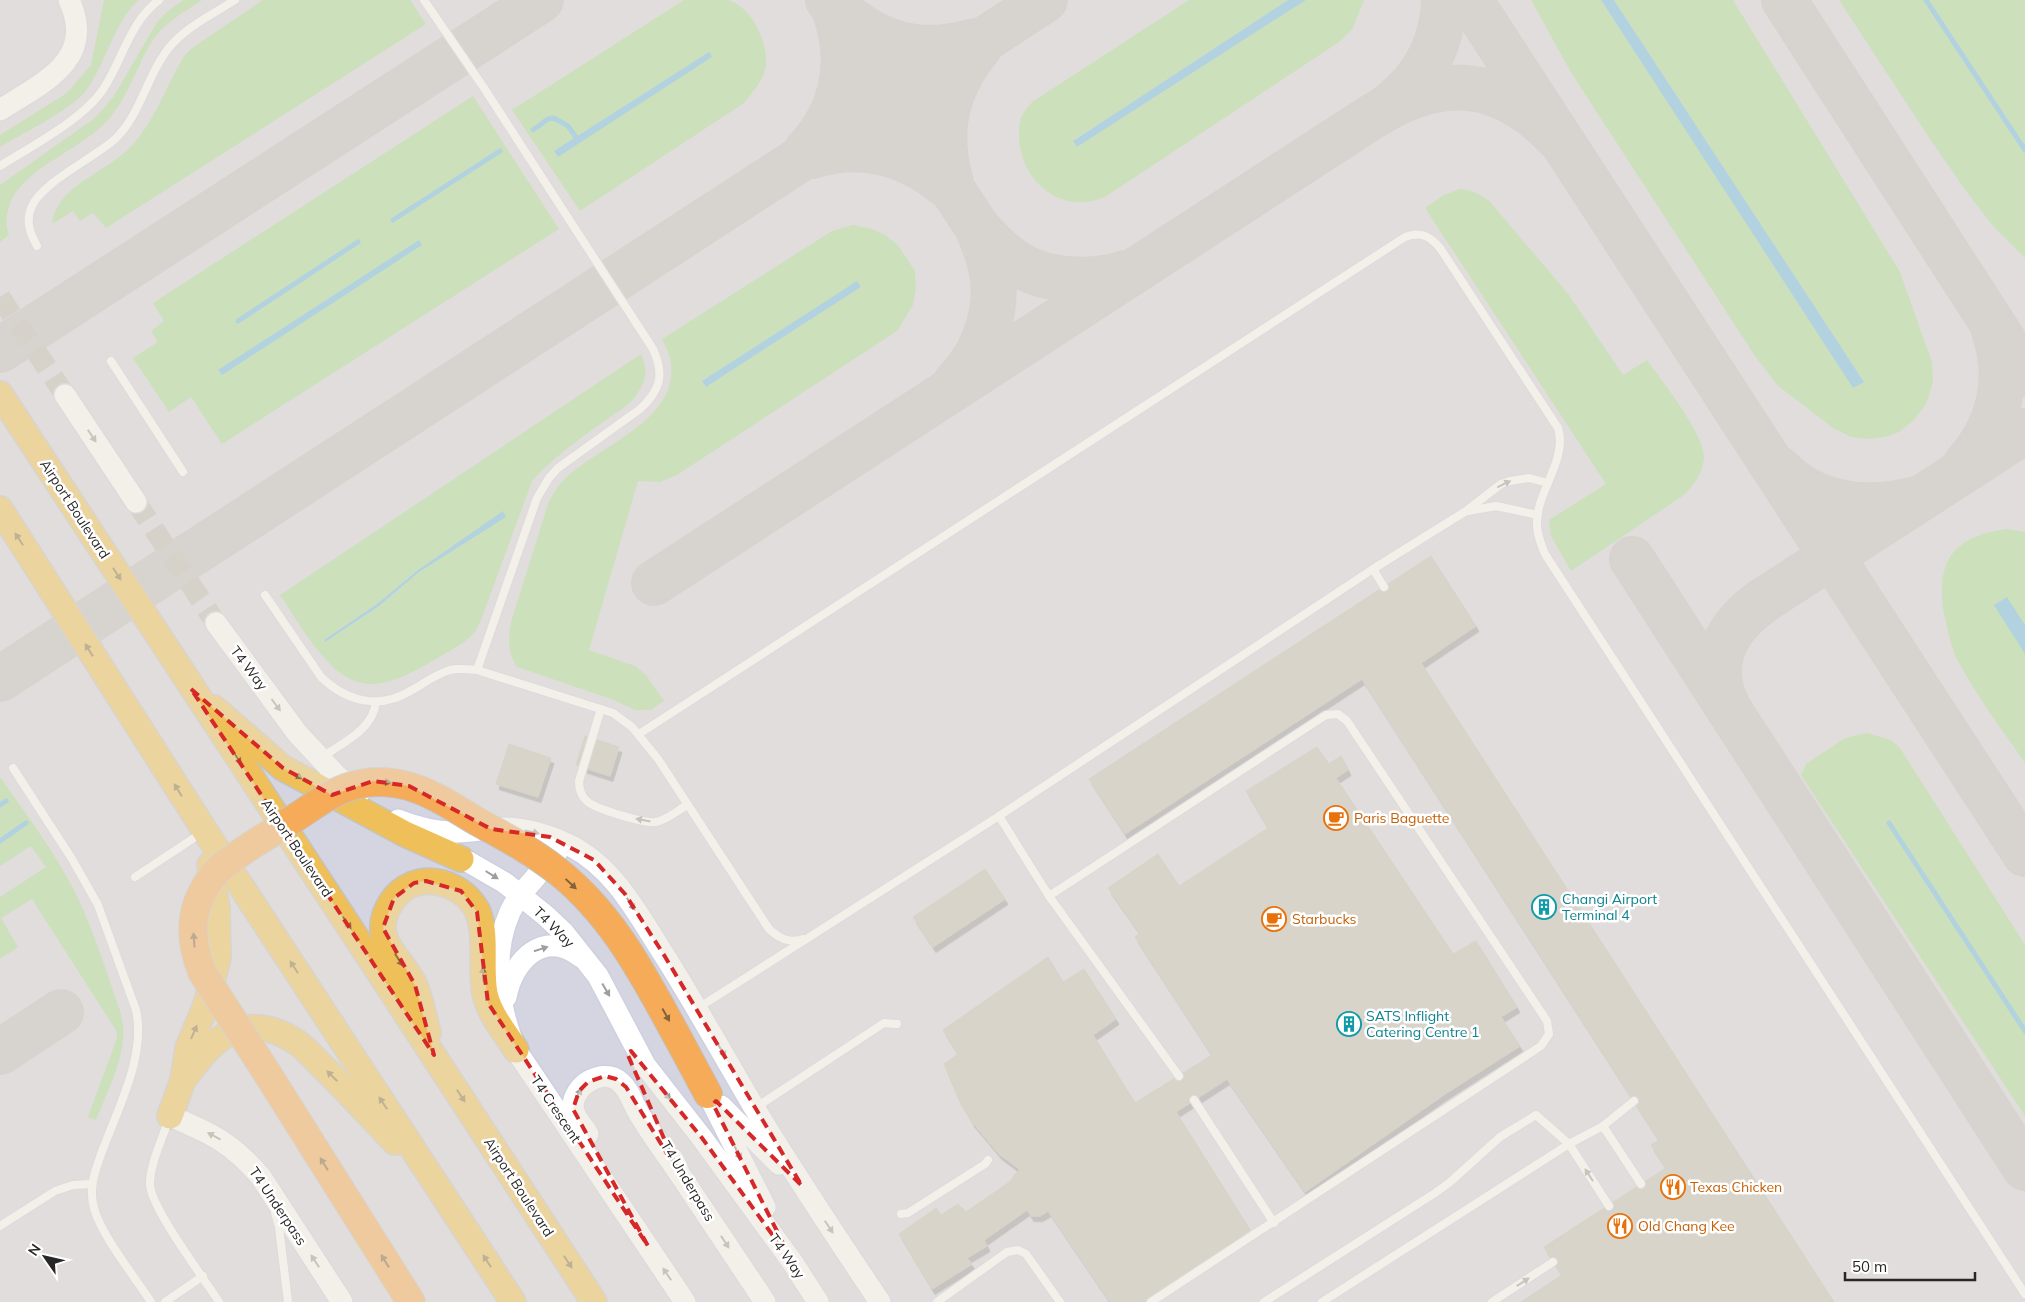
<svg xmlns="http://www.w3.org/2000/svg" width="2025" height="1302" viewBox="0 0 2025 1302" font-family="Mulish,sans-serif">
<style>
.airport{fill:#d4d5e1}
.green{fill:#a8de97;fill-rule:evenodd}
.water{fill:#6fbce7}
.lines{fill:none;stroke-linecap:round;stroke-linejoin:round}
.stream{stroke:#6fbce7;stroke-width:5}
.taxiway{stroke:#c2c0c4;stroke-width:46}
.building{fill:#c4c0b8;stroke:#c4bfb3;filter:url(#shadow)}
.secondary-tunnel{stroke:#c2bdb5;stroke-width:21;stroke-dasharray:21 11;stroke-linecap:butt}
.service-casing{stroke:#ced0df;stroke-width:10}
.secondary-casing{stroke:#ced0df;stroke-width:24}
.trunk-casing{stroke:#c3c3c3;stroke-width:28}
.motorway-casing{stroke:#c3c3c3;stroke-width:30}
.service{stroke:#fff;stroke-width:8}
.secondary{stroke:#fff;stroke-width:21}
.trunk{stroke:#efc05a;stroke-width:25}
.motorway{stroke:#f5ab57;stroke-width:28}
.motorway-bridge-casing{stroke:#c3c3c3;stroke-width:30;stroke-linecap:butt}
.motorway-bridge{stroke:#f5ab57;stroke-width:28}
.oneway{fill:#9e9e9e}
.oneway2{fill:#8b7440}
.oneway3{fill:#84623d}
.marked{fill:none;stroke:#d62828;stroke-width:4;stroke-dasharray:10 6;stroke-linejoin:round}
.labels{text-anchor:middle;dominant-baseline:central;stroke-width:5;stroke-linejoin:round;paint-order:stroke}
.street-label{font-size:14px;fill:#272727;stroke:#fff}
.food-label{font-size:14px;fill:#c56008;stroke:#fff;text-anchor:start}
.culture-label{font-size:14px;fill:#0d838f;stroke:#fff;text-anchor:start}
</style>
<defs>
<filter id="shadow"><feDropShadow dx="3" dy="5.5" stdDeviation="0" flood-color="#0004"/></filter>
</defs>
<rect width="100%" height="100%" fill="#e9e3d8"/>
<rect class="airport" x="0" y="0" width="2025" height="1302"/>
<g class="green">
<path d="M104 0H139C113 22 106 66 84 93 68 111 22 134 0 147V135L67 93 91 65Z"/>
<path d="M184 0H202C186 11 167 21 155 37 135 66 129 100 103 125 77 150 37 164 16 192 7 205 4 221 9 235L0 242V185L95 118 114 96 157 22 169 10Z"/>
<path d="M263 0H410L426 24 106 228 93 213 80 221 73 211 52 224C56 188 100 174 124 153 154 127 164 88 185 55L192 48Z"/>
<path d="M684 0C698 0 714 0 727 0 752 5 771 47 765 70 762 83 752 92 744 103L580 211 512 110ZM709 52 557 156 555 151Z"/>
<path d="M1189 0H1288L1074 140 1077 147 1306 0H1364L1353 28 1339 42 1105 197C1095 201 1085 203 1074 202 1042 198 1020 169 1019 137 1019 130 1019 120 1023 114 1025 110 1029 106 1032 102Z"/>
<path d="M1531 0H1601L1854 388 1863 381 1614 0H1733L1900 272 1932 362 1933 382 1926 404 1914 420 1899 432 1885 437 1869 439 1851 437 1833 428 1777 385 1755 356 1572 74Z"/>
<path d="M1839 0H2025V258L1993 226 1966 191 1928 136Z"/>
<path d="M473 96 559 229 222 444 191 397 169 412 133 358 158 342 151 331 164 321 153 303Z"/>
<path d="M1460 189C1474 191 1482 194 1492 204L1569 295 1623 375 1647 360C1662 381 1706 436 1704 459 1702 474 1694 485 1684 495L1571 571 1551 536 1549 520 1606 484 1425 208 1444 195Z"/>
<path d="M853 225 872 229 885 235 898 245 915 271 916 287 913 305 897 331 677 475 660 482 638 481 589 650 635 666 646 675 664 701 651 710H635L614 700 517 667C507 650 508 640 511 622L549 501C553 494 557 487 562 482 594 447 678 423 671 364 670 355 666 347 662 339L832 231ZM857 282 861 287 706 387 702 381Z"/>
<path d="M641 354C650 374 644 386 630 403 597 427 560 450 532 481L481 620 475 632 468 639C456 648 442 655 429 663 394 683 362 698 329 663 310 644 295 617 280 595ZM503 512 419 572 379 606 325 642 324 640 377 604 418 570Z"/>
<path d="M2007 529 2025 532V763C2004 732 1980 701 1962 668 1952 653 1949 636 1945 618 1935 563 1950 537 2007 529Z"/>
<path d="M1867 733 1891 740 1900 748 2025 945V1116L1801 775 1806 764 1845 738Z"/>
<path d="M0 777C26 814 54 851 75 892 94 931 107 973 121 1014 130 1051 109 1086 96 1120L88 1117 117 1038V1032L32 899 1 918 18 947 0 959V897L46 867 31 846 0 866Z"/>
</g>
<g class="water">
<path d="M1288 0H1306L1077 147 1073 141Z"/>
<path d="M1601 0H1614L1864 382 1853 388Z"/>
<path d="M709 52 712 57 558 157 554 151Z"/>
<path d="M419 240 422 245 222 375 218 370Z"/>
<path d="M857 281 861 287 706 387 702 381Z"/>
<path d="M503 511 506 517 419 572 379 606 325 642 324 640 377 604 418 570Z"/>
<path d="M2007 597 2025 625V654L1994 605Z"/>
</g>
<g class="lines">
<g class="stream">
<path d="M1926 0 2025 150"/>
<path d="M533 130 548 119 554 118 568 126 578 140"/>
<path d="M393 220 500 151"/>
<path d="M238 321 358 242"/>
<path d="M0 805 6 801"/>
<path d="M1889 823 2025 1031"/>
<path d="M0 841 26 823"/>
</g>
<g class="taxiway">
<path d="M828 0 977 227C989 241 1001 253 1016 263 1046 282 1092 284 1125 273"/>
<path d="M1470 0 2025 854"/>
<path d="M1784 0 2025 374"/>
<path d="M840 11C882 47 923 56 976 41"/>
<path d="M1390 105C1424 79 1443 43 1444 0"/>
<path d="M807 150C841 114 852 66 837 18"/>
<path d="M812 156C860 140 908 153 946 185"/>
<path d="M951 183C936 130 946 88 980 46"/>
<path d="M0 350 541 0"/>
<path d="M956 382C986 353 1001 303 990 263 987 251 982 239 977 227"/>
<path d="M1965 465C1999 427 2011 380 1994 331"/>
<path d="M1779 469C1814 506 1869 512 1916 499"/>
<path d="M1632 559 2025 1168"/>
<path d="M654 583 1370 118C1441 72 1501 77 1559 139"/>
<path d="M0 679 1045 0"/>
<path d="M1727 705C1706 662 1728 625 1764 600L2025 431"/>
<path d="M0 1052 61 1012"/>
</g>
</g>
<g class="building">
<path d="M1431 556 1476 626 1421 663 1834 1302H1580L1544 1247 1666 1168 1651 1145 1659 1140 1362 679 1125 834 1089 779Z"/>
<path d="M585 736 619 747 610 776 576 765Z"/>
<path d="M509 744 551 758 538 797 496 784Z"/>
<path d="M1317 747 1329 764 1341 756 1348 770 1336 778 1453 954 1476 941 1517 1007 1501 1017 1520 1046 1445 1094 1305 1192 1227 1079 1176 1112 1252 1233 1153 1297 1137 1276 1117 1289 1108 1267 1084 1230 1059 1199 999 1154 972 1122 959 1100 944 1064 958 1054 943 1030 1048 957 1063 982 1084 969 1116 1019 1093 1035 1135 1103 1212 1055 1135 937 1140 933 1108 888 1158 854 1179 886 1268 828 1246 791Z"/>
<path d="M985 869 1005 899 933 947 913 917Z"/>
<path d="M1021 1169 1059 1199 1055 1207 1040 1216H1031L1027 1210 984 1240 987 1246 967 1258 972 1264 932 1289 899 1234 936 1208 941 1215 958 1204 966 1212 1011 1181 1015 1174Z"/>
<path d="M1059 1199 1084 1230 1108 1267 1117 1289 1137 1276 1153 1297 1144 1302H1110L1049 1212 1055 1207Z"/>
<path d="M1562 1275 1580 1302H1521Z"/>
</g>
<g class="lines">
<g class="secondary-tunnel">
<path d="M0 297 65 395"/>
<path d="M136 502 216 623"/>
</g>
<defs>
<g id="service">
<path d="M424 0 484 88 653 349C665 375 660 391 640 409L558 468 549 478 537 498 477 670"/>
<path d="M0 166C32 146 84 119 104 88 123 58 130 22 159 0"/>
<path d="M37 246C30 233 25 221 32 206 43 182 92 159 114 140 141 115 146 77 168 49 184 28 213 14 235 0"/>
<path d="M111 361 183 472"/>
<path d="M1468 511 1496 506 1538 515"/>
<path d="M1373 569 1384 587"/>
<path d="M265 595 321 677C347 702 380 710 412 690 425 683 436 674 450 670 459 668 468 669 477 670L613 713 632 727 658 759 769 929C779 938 789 944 803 939"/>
<path d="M601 709 579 781C579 790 581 797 588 802 596 809 646 824 656 822 667 820 677 811 687 805"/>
<path d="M639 734 1405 237C1420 231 1430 236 1440 248L1558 428C1568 460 1536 492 1537 524 1537 535 1541 544 1545 554L2025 1294"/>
<path d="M322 757C342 743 373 730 376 702"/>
<path d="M13 768 72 859 98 905 136 1010C146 1055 119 1106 103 1149 96 1168 88 1187 94 1208 101 1235 135 1277 151 1302"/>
<path d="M999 816 1049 896 1179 1076"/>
<path d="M135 877 203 832"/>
<path d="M1049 896 1326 715 1338 714 1347 721 1547 1021 1549 1034 1541 1046 1151 1302"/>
<path d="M698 1008 999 816 1373 569 1466 511 1501 484 1510 481 1529 478 1548 483"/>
<path d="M1194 1100 1274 1223"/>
<path d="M755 1108 884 1023 897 1024"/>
<path d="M169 1118C163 1138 150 1163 150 1184 150 1207 204 1278 219 1302"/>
<path d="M1603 1126 1641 1184"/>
<path d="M275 1213 279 1227 288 1302"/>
<path d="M901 1214 908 1213 985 1164 988 1160"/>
<path d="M0 1226 55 1191 73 1185 92 1184"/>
<path d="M165 1302 203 1276"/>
<path d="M937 1302 1007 1252 1018 1250 1026 1254 1060 1302"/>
<path d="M1264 1302 1435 1193 1449 1183 1500 1137 1536 1115 1569 1144 1609 1206"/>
<path d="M1322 1302 1569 1144 1603 1126 1634 1101"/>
<path d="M1492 1302 1553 1262"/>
</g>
<g id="secondary">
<path d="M0 110C42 83 97 60 69 0"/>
<path d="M65 395 136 502"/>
<path d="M216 623 297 733 336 775 359 794"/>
<path d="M398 820C416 827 434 832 453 832 471 832 488 828 506 828 528 829 551 836 571 846 612 867 635 909 659 947 693 1000 723 1055 755 1109 795 1175 837 1238 880 1302"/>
<path d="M448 850 505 883 546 916 564 933 598 976 645 1065 702 1138 793 1263 818 1302"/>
<path d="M557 852C548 858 542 869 535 878 526 888 516 899 510 912 491 954 498 1008 516 1050L685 1302"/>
<path d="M506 997C513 960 544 928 581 957"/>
<path d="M708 1094 765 1207"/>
<path d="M721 1106 779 1164"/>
<path d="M170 1116C211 1133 232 1143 261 1177L342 1302"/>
<path d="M588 1134C583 1126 574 1117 573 1108 572 1085 603 1067 620 1082 630 1090 633 1105 640 1115 652 1135 666 1154 679 1173"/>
<path d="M673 1159 679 1173 765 1302"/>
</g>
<g id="trunk">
<path d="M0 394C197 698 398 998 594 1302"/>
<path d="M0 509 205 831 513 1302"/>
<path d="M214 708 283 768 405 834 461 859"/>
<path d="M428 1033C424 1018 421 1001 415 986 407 967 386 951 383 930 382 919 386 910 392 901 414 869 460 879 477 910 488 933 480 969 485 993 489 1014 505 1032 516 1050"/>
<path d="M183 1080C197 1062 213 1038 235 1031 255 1024 276 1029 293 1040 306 1047 316 1061 327 1071 350 1094 372 1118 395 1142"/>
<path d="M170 1116 183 1080 188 1048 206 1005 218 958 217 909 210 865"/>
</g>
<g id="motorway">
<path d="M679 1040 708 1094"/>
<path d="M267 1073 411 1302"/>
</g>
</defs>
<use href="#service" class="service-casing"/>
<use href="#secondary" class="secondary-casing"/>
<use href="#trunk" class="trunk-casing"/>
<use href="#motorway" class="motorway-casing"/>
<use href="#service" class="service"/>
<use href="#secondary" class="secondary"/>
<use href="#trunk" class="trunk"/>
<use href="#motorway" class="motorway"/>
<defs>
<path id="motorway-bridge" d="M267 1073 202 972C193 949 189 926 198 902 202 892 210 878 218 870 239 851 266 837 290 821 310 809 330 792 352 786 371 780 389 781 408 786 433 793 456 809 478 822 505 837 532 851 556 870 613 914 645 978 679 1040"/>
</defs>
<use href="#motorway-bridge" class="motorway-bridge-casing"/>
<use href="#motorway-bridge" class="motorway-bridge"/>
</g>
<defs><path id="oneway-solid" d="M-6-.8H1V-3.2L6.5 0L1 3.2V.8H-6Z" transform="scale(1.25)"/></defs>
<g class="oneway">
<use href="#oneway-solid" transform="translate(92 436) rotate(56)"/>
<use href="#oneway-solid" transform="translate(1504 484) rotate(-26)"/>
<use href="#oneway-solid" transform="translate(276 705) rotate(53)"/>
<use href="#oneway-solid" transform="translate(643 820) rotate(-169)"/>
<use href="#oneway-solid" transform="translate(532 832) rotate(12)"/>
<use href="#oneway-solid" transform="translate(492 875) rotate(32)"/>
<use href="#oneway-solid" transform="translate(631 904) rotate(57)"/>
<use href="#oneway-solid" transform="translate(541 949) rotate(-18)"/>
<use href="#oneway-solid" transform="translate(606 990) rotate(60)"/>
<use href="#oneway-solid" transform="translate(722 1051) rotate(60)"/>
<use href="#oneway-solid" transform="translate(666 1094) rotate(51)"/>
<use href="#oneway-solid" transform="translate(578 1095) rotate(-62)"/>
<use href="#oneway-solid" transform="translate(214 1136) rotate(-152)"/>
<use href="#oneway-solid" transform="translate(738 1153) rotate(64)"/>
<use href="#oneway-solid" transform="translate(1589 1175) rotate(-123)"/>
<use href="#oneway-solid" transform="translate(829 1227) rotate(56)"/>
<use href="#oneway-solid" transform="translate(725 1242) rotate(57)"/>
<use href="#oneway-solid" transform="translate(315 1261) rotate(-123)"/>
<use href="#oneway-solid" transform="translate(667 1274) rotate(-124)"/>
<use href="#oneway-solid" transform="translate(1523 1282) rotate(-33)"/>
</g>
<g class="oneway2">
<use href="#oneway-solid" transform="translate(19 539) rotate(-123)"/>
<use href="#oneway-solid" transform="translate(117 574) rotate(57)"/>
<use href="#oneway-solid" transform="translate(89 650) rotate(-122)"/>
<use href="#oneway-solid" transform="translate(237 758) rotate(56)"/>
<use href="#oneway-solid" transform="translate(296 775) rotate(31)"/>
<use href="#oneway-solid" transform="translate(178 790) rotate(-122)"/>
<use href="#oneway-solid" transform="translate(347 923) rotate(56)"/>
<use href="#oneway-solid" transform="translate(399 960) rotate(57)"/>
<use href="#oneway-solid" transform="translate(294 967) rotate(-123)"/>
<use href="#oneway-solid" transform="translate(483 974) rotate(-92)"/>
<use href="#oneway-solid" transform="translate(194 1032) rotate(-67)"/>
<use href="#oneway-solid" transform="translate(332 1076) rotate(-135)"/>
<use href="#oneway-solid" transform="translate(461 1096) rotate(57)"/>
<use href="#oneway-solid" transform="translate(383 1103) rotate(-123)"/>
<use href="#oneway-solid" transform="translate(487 1261) rotate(-123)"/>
<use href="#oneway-solid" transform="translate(568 1262) rotate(57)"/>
</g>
<g class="oneway3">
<use href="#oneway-solid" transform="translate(384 782) rotate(5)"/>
<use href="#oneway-solid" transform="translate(571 884) rotate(43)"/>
<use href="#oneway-solid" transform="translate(194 940) rotate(-94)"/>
<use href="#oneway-solid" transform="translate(666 1015) rotate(61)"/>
<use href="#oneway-solid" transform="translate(324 1164) rotate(-122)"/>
<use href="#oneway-solid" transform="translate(385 1261) rotate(-122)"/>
</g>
<path d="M0 0H2025V1302H0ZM191 689 283 768 332 795 373 781 409 786 491 829 550 837 594 860 625 894 664 955 802 1186 716 1101 713 1104 793 1263 702 1138 631 1051 627 1053 679 1173 626 1087 616 1079 605 1076 588 1082 579 1091 573 1109 648 1246 488 1003 477 912 461 891 426 881 414 883 394 898 383 928 415 985 434 1055Z" fill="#e9e3d8" fill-opacity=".55" fill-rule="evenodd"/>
<path class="marked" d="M191 689 283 768 332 795 373 781 409 786 491 829 550 837 594 860 625 894 664 955 802 1186 716 1101 713 1104 793 1263 702 1138 631 1051 627 1053 679 1173 626 1087 616 1079 605 1076 588 1082 579 1091 573 1109 648 1246 488 1003 477 912 461 891 426 881 414 883 394 898 383 928 415 985 434 1055Z"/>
<defs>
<symbol id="cafe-ring" viewBox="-11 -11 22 22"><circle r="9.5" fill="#fff" stroke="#e8710a" stroke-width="1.5"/><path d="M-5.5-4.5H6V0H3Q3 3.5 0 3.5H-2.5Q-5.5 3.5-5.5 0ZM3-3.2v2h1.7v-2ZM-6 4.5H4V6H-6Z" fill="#e8710a"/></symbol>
<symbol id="building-ring" viewBox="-11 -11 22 22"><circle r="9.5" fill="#fff" stroke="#0f9aa8" stroke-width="1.5"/><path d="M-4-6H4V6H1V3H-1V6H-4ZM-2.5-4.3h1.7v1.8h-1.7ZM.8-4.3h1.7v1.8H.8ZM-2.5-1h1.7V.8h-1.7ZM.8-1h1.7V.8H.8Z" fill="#0f9aa8"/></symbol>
<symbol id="restaurant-ring" viewBox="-11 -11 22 22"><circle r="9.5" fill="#fff" stroke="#e8710a" stroke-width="1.5"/><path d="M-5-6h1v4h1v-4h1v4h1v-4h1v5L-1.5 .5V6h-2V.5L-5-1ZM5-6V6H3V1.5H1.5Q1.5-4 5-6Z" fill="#e8710a"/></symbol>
</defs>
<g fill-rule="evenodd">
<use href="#cafe-ring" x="1322" y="804" width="28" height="28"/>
<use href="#building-ring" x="1530" y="893" width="28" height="28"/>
<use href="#cafe-ring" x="1260" y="905" width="28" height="28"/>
<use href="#building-ring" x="1335" y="1010" width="28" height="28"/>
<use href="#restaurant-ring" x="1659" y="1173" width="28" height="28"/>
<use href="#restaurant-ring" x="1606" y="1212" width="28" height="28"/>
</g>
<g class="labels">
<g class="street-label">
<text transform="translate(75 509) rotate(57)">Airport Boulevard</text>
<text transform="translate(249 668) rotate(53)">T4 Way</text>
<text transform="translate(297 848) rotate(56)">Airport Boulevard</text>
<text transform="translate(554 927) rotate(45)">T4 Way</text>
<text transform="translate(556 1109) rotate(56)">T4 Crescent</text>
<text transform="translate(688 1181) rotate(59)">T4 Underpass</text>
<text transform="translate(519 1187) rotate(57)">Airport Boulevard</text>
<text transform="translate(278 1206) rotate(56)">T4 Underpass</text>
<text transform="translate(787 1256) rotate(55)">T4 Way</text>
</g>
<g class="food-label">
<text x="1354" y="818">Paris Baguette</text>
<text x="1292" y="919">Starbucks</text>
<text x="1690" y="1187">Texas Chicken</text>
<text x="1638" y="1226">Old Chang Kee</text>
</g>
<g class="culture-label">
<text x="1562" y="899">Changi Airport<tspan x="1562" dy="16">Terminal 4</tspan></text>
<text x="1366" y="1016">SATS Inflight<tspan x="1366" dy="16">Catering Centre 1</tspan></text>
</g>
</g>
<g transform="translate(45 1257) rotate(304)" stroke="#ffffff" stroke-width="4" paint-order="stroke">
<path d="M0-4L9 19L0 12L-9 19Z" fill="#272727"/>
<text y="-8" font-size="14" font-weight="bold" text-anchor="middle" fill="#272727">N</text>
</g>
<path d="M1845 1272v8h130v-8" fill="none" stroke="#272727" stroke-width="2.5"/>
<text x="1852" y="1272" font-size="15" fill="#272727" stroke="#ffffff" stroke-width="4" paint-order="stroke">50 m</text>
</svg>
